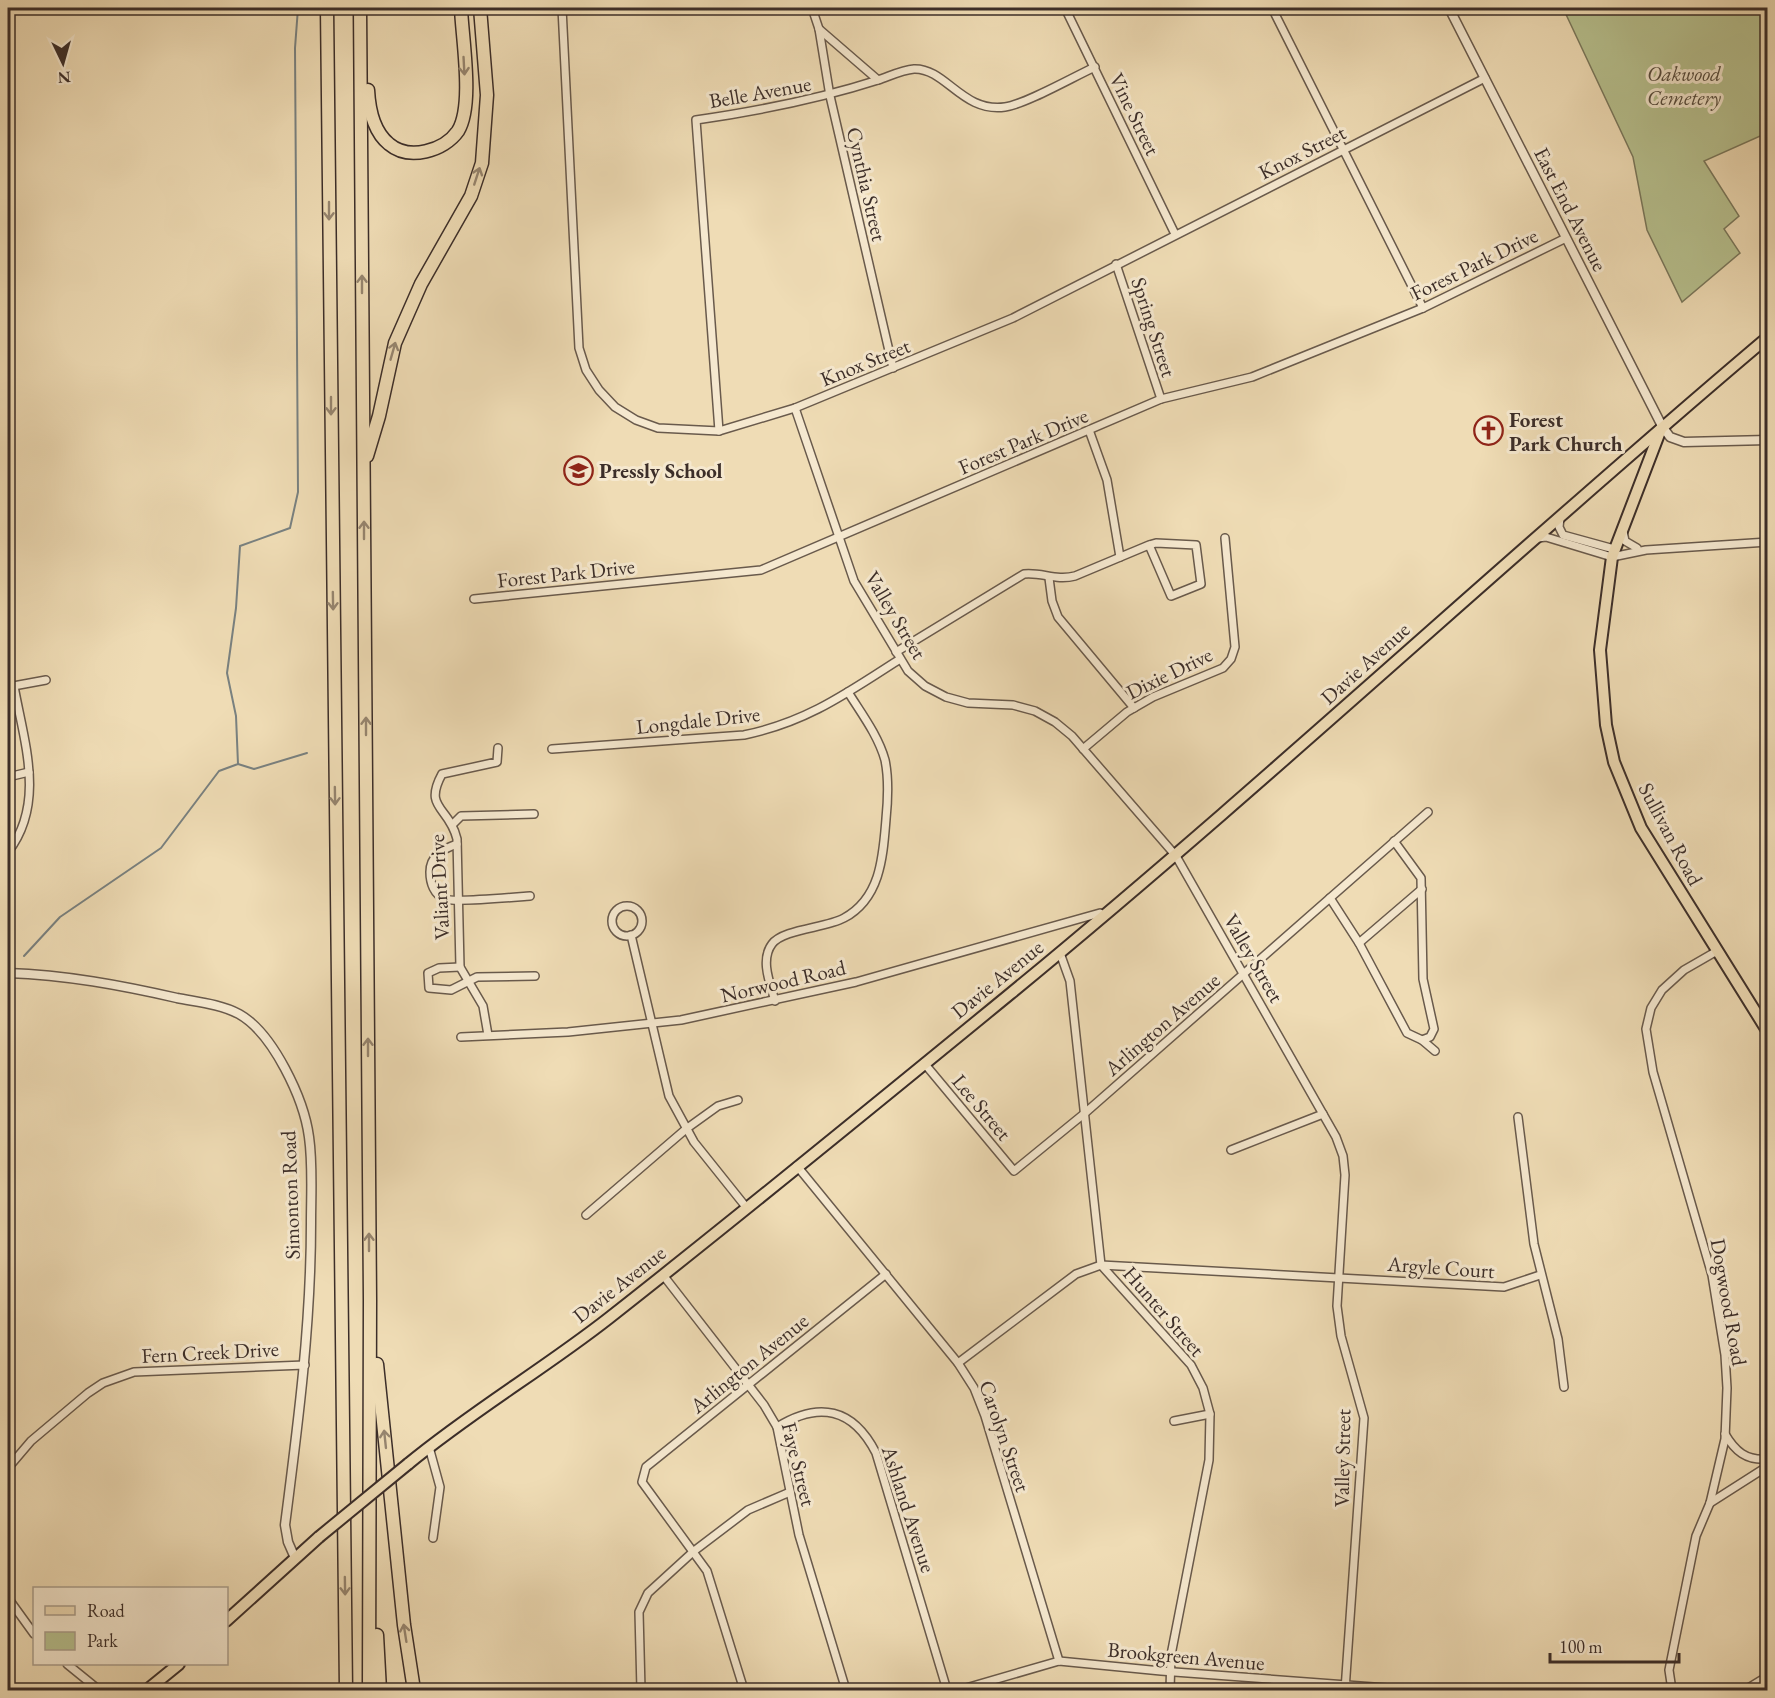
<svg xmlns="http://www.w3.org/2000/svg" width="1775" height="1698" viewBox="0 0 1775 1698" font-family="'EB Garamond',serif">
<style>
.green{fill:#b7c18f;stroke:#7a785c;stroke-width:1.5}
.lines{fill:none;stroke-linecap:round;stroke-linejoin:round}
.stream{stroke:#798180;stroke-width:2}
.minor-casing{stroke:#695a4c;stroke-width:10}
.tertiary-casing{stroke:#695a4c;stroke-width:11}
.primary-casing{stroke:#3c2e29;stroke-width:14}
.motorway-casing{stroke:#3c2e29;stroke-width:15}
.minor{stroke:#f5e8cf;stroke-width:7}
.tertiary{stroke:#f5e8cf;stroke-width:8}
.primary{stroke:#efdcb5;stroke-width:10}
.motorway{stroke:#efdcb5;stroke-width:12}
.primary-bridge-casing{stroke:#3c2e29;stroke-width:14;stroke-linecap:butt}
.primary-bridge{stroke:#efdcb5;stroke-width:10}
.oneway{stroke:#96856f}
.labels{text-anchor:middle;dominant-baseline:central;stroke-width:6;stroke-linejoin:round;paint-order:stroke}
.park-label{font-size:21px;font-style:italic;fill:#554b3d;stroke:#f5e8cf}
.street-label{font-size:21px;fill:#3c2e29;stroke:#f5e8cf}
.poi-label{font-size:21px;font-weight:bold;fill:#3c2e29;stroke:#f5e8cf;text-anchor:start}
</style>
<rect width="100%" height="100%" fill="#efdcb5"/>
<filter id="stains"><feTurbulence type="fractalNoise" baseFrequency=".00333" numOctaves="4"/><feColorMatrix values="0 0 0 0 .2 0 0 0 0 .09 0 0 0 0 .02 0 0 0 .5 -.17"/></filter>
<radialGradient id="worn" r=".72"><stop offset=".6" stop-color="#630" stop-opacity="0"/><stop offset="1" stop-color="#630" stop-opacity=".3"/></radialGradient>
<path class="green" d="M1563 8H1767V133L1704 161 1739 216 1724 229 1740 253 1682 302 1647 230 1633 157Z"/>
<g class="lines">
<g class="stream">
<path d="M238 764 254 769 307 753"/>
<path d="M24 956 60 917 161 848 219 771 238 764 236 716 227 673 236 608 240 546 290 528 298 492 295 48 298 8"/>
<path d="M8 985 11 982"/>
</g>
<defs>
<g id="minor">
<path d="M562 8 579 348 586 370 599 390 615 407 636 420 658 428 719 431 795 408 1013 318 1485 78"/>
<path d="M812 8 819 29 830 96 893 368"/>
<path d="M1065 8 1175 234"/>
<path d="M1272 8 1423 308"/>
<path d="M819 29 878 80C890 76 902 70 914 69 946 68 962 113 1005 107 1026 104 1073 77 1095 67"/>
<path d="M1116 264 1161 399"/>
<path d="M795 408 854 581 908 671 925 686 946 697 968 703 1013 705 1035 711 1055 722 1072 736 1176 856 1336 1137 1343 1156 1345 1175 1337 1306 1341 1336 1364 1418 1345 1690"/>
<path d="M1089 430 1107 480 1120 557"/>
<path d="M719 431 696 120C758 111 819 99 878 80"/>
<path d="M1560 518 1559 527 1563 535 1614 549"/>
<path d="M1623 531 1625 541 1637 548"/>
<path d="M1538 538 1546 537 1612 557 1646 550 1768 542"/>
<path d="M1049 578 1052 601 1058 617 1134 708"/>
<path d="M474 599 761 570 1161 399 1252 377 1423 308 1566 238"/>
<path d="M896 652 1024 574C1042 572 1056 581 1075 576L1149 545 1156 543 1196 545 1201 584 1171 596 1149 545"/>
<path d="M8 687 46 680"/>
<path d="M552 749 744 735C807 722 847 693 900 659"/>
<path d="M1083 749 1127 712 1153 697 1223 668 1231 659 1235 647 1225 538"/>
<path d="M8 777 29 772"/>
<path d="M453 824 461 816 534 814"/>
<path d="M1394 841 1421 878 1423 979 1434 1029 1430 1037 1422 1040"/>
<path d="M457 844C443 849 430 856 430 872 430 883 434 895 445 899 454 903 516 897 530 896"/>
<path d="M8 852C46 803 24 742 14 686"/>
<path d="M1330 898 1359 943 1407 1033 1422 1040 1435 1051"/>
<circle cx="627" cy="921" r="15"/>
<path d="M631 935 669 1096 694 1142 746 1207"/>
<path d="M1359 943 1422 889"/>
<path d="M1060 953 1070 981 1101 1265 1191 1365 1203 1388 1210 1414 1209 1460 1171 1655 1170 1690"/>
<path d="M460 967 439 968 428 973 429 988 451 990 477 977 535 976"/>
<path d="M775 1001C770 983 760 960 772 944 783 929 826 928 844 918 881 898 883 856 886 819 888 799 889 779 885 760 878 735 861 713 848 692"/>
<path d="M488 1035 483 1006 460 967 457 839C449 806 423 809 442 774L497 762 498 748"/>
<path d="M461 1037 568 1032 681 1020 856 982 1100 913 1103 916"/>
<path d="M924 1063 1014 1171 1085 1113 1428 812"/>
<path d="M1518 1117 1534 1244 1558 1339 1564 1387"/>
<path d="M1231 1150 1323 1114"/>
<path d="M797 1166 958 1363 974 1388 985 1416 1059 1661"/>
<path d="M586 1215 686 1129 718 1106 738 1100"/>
<path d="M663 1275 764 1405 777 1427 799 1535 846 1690"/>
<path d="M958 1363 1076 1274 1101 1265 1504 1287 1540 1275"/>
<path d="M1174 1421 1210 1414"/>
<path d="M777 1427C819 1401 853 1408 876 1453L947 1690"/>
<path d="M1725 1434C1735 1451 1746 1461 1768 1459"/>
<path d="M429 1447 440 1487 433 1538"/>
<path d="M8 1468 31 1441 88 1393 103 1383 134 1372 305 1365"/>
<path d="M1710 1503 1768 1466"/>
<path d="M8 1598 34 1634"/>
<path d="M67 1664 99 1690"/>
<path d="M641 1690 639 1612 648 1593 694 1551 748 1510 790 1492"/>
<path d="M744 1690 707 1571 642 1482 646 1467 886 1274"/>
<path d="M959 1690 1059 1661 1161 1671 1414 1690"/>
<path d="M1672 1690 1669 1670 1696 1536 1710 1503 1725 1439 1727 1388 1725 1355 1712 1275 1653 1072 1646 1029 1651 1008 1662 990 1684 970 1717 951"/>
<path d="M1745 1690 1768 1676"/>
</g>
<g id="tertiary">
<path d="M1449 8 1662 426 1670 437 1684 442 1768 440"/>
<path d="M8 973C66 975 120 985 177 998 197 1002 220 1004 239 1014 273 1033 304 1099 309 1137 313 1165 311 1194 311 1223 311 1325 298 1424 285 1525L288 1542 295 1558"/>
</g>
<g id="primary">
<path d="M1661 429 1612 557 1600 650 1606 725 1614 762 1641 828 1768 1032"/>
<path d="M408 1464C472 1411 544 1369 609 1318 744 1212 877 1103 1010 994 1268 782 1512 553 1768 337"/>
<path d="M226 1621 319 1537"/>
<path d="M147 1690 179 1664"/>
</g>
<g id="motorway">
<path d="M327 8 346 1690"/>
<path d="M360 8 370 1300 369 1690"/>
<path d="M368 90C369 109 373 131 389 144 409 161 444 151 458 131 474 105 462 38 461 8"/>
<path d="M367 456 379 416 395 343 421 284 471 196 482 163 487 95 480 8"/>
<path d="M377 1364 404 1625 414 1690"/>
<path d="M377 1635 380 1690"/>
</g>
</defs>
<use href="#minor" class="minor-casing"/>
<use href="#tertiary" class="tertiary-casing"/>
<use href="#primary" class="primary-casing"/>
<use href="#motorway" class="motorway-casing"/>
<use href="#minor" class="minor"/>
<use href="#tertiary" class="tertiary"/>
<use href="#primary" class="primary"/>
<use href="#motorway" class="motorway"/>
<defs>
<path id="primary-bridge" d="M319 1537 408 1464"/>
</defs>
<use href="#primary-bridge" class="primary-bridge-casing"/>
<use href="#primary-bridge" class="primary-bridge"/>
</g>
<defs><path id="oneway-shaft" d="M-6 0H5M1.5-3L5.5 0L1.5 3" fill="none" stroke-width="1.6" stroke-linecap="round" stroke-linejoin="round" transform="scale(1.5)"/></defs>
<g class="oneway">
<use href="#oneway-shaft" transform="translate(464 66) rotate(87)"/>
<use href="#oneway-shaft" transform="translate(477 176) rotate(-72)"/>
<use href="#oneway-shaft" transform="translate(329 211) rotate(90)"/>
<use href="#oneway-shaft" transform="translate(362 284) rotate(-90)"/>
<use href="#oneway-shaft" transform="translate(393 351) rotate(-74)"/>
<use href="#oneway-shaft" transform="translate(331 406) rotate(90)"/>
<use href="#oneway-shaft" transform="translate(364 530) rotate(-90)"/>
<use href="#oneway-shaft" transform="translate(333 601) rotate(89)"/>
<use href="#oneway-shaft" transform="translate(366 726) rotate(-90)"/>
<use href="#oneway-shaft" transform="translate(335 796) rotate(89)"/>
<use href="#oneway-shaft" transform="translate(368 1047) rotate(-90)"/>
<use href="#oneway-shaft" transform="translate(369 1242) rotate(-90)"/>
<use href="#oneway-shaft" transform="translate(385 1439) rotate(-96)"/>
<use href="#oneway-shaft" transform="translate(345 1586) rotate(89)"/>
<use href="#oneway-shaft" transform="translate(405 1633) rotate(-99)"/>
</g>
<defs>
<symbol id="church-ring" viewBox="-11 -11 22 22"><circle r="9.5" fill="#f5e8cf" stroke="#8f2418" stroke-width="1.5"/><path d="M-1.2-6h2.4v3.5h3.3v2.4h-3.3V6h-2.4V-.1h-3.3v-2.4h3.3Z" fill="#8f2418"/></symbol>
<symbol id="school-ring" viewBox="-11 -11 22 22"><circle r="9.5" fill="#f5e8cf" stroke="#8f2418" stroke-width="1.5"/><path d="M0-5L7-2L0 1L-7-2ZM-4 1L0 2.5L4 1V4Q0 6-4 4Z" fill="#8f2418"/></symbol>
</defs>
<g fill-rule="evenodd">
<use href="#church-ring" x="1472" y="414" width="33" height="33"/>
<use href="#school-ring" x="562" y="454" width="33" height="33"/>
</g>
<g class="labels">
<g class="park-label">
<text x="1684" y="73">Oakwood<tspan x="1684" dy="24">Cemetery</tspan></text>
</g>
<g class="street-label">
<text transform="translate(760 92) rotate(-10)">Belle Avenue</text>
<text transform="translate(1135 114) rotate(64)">Vine Street</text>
<text transform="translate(1302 152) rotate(-27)">Knox Street</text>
<text transform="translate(867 184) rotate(77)">Cynthia Street</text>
<text transform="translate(1571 209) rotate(63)">East End Avenue</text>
<text transform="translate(1474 264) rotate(-26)">Forest Park Drive</text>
<text transform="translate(1154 327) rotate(72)">Spring Street</text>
<text transform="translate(865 362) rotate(-22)">Knox Street</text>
<text transform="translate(1023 441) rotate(-23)">Forest Park Drive</text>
<text transform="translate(566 573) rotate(-6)">Forest Park Drive</text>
<text transform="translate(896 615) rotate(59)">Valley Street</text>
<text transform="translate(1365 663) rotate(-42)">Davie Avenue</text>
<text transform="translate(1169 673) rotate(-26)">Dixie Drive</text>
<text transform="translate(698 720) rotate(-6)">Longdale Drive</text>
<text transform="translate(1671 834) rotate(62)">Sullivan Road</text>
<text transform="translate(439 887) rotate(-93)">Valiant Drive</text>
<text transform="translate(1254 958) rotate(60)">Valley Street</text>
<text transform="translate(997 979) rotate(-39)">Davie Avenue</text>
<text transform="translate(783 981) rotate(-13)">Norwood Road</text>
<text transform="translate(1162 1024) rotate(-41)">Arlington Avenue</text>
<text transform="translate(982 1107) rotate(50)">Lee Street</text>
<text transform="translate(290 1195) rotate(-92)">Simonton Road</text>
<text transform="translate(1441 1267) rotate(4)">Argyle Court</text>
<text transform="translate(619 1284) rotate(-38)">Davie Avenue</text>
<text transform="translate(1729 1302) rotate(80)">Dogwood Road</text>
<text transform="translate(1164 1311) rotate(49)">Hunter Street</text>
<text transform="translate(210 1352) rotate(-3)">Fern Creek Drive</text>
<text transform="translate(749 1363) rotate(-39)">Arlington Avenue</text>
<text transform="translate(1005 1436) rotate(71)">Carolyn Street</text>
<text transform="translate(1342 1458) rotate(-89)">Valley Street</text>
<text transform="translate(799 1464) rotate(76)">Faye Street</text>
<text transform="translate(909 1509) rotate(72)">Ashland Avenue</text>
<text transform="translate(1186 1656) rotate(5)">Brookgreen Avenue</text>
</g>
<g class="poi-label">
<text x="1509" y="419">Forest<tspan x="1509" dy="24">Park Church</tspan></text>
<text x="599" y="470">Pressly School</text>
</g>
</g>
<rect width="1775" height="1698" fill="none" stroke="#efdcb5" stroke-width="30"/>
<rect x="9" y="9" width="1757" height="1680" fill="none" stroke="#3c2e29" stroke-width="3"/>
<rect x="15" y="15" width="1745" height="1668" fill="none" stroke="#3c2e29" stroke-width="1.5"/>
<rect x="33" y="1587" width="195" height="78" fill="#f5e8cf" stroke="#ab9e8d" stroke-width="1.5"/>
<rect x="45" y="1606" width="30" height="9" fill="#efdcb5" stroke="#ab9e8d" stroke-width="1.5"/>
<text x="87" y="1617" font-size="18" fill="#3c2e29">Road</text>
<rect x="45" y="1632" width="30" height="18" fill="#b7c18f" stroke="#ab9e8d" stroke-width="1.5"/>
<text x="87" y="1647" font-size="18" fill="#3c2e29">Park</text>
<g transform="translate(63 63) rotate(175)" stroke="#f5e8cf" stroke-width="4.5" paint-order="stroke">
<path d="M0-4.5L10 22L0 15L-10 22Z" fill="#3c2e29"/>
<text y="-9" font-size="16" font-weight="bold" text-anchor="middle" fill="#3c2e29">N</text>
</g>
<path d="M1550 1653v9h129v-9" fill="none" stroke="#3c2e29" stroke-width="3"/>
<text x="1559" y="1653" font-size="18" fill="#3c2e29" stroke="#f5e8cf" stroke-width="4.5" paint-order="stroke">100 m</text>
<rect width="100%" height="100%" filter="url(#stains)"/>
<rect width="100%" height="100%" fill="url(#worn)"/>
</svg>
